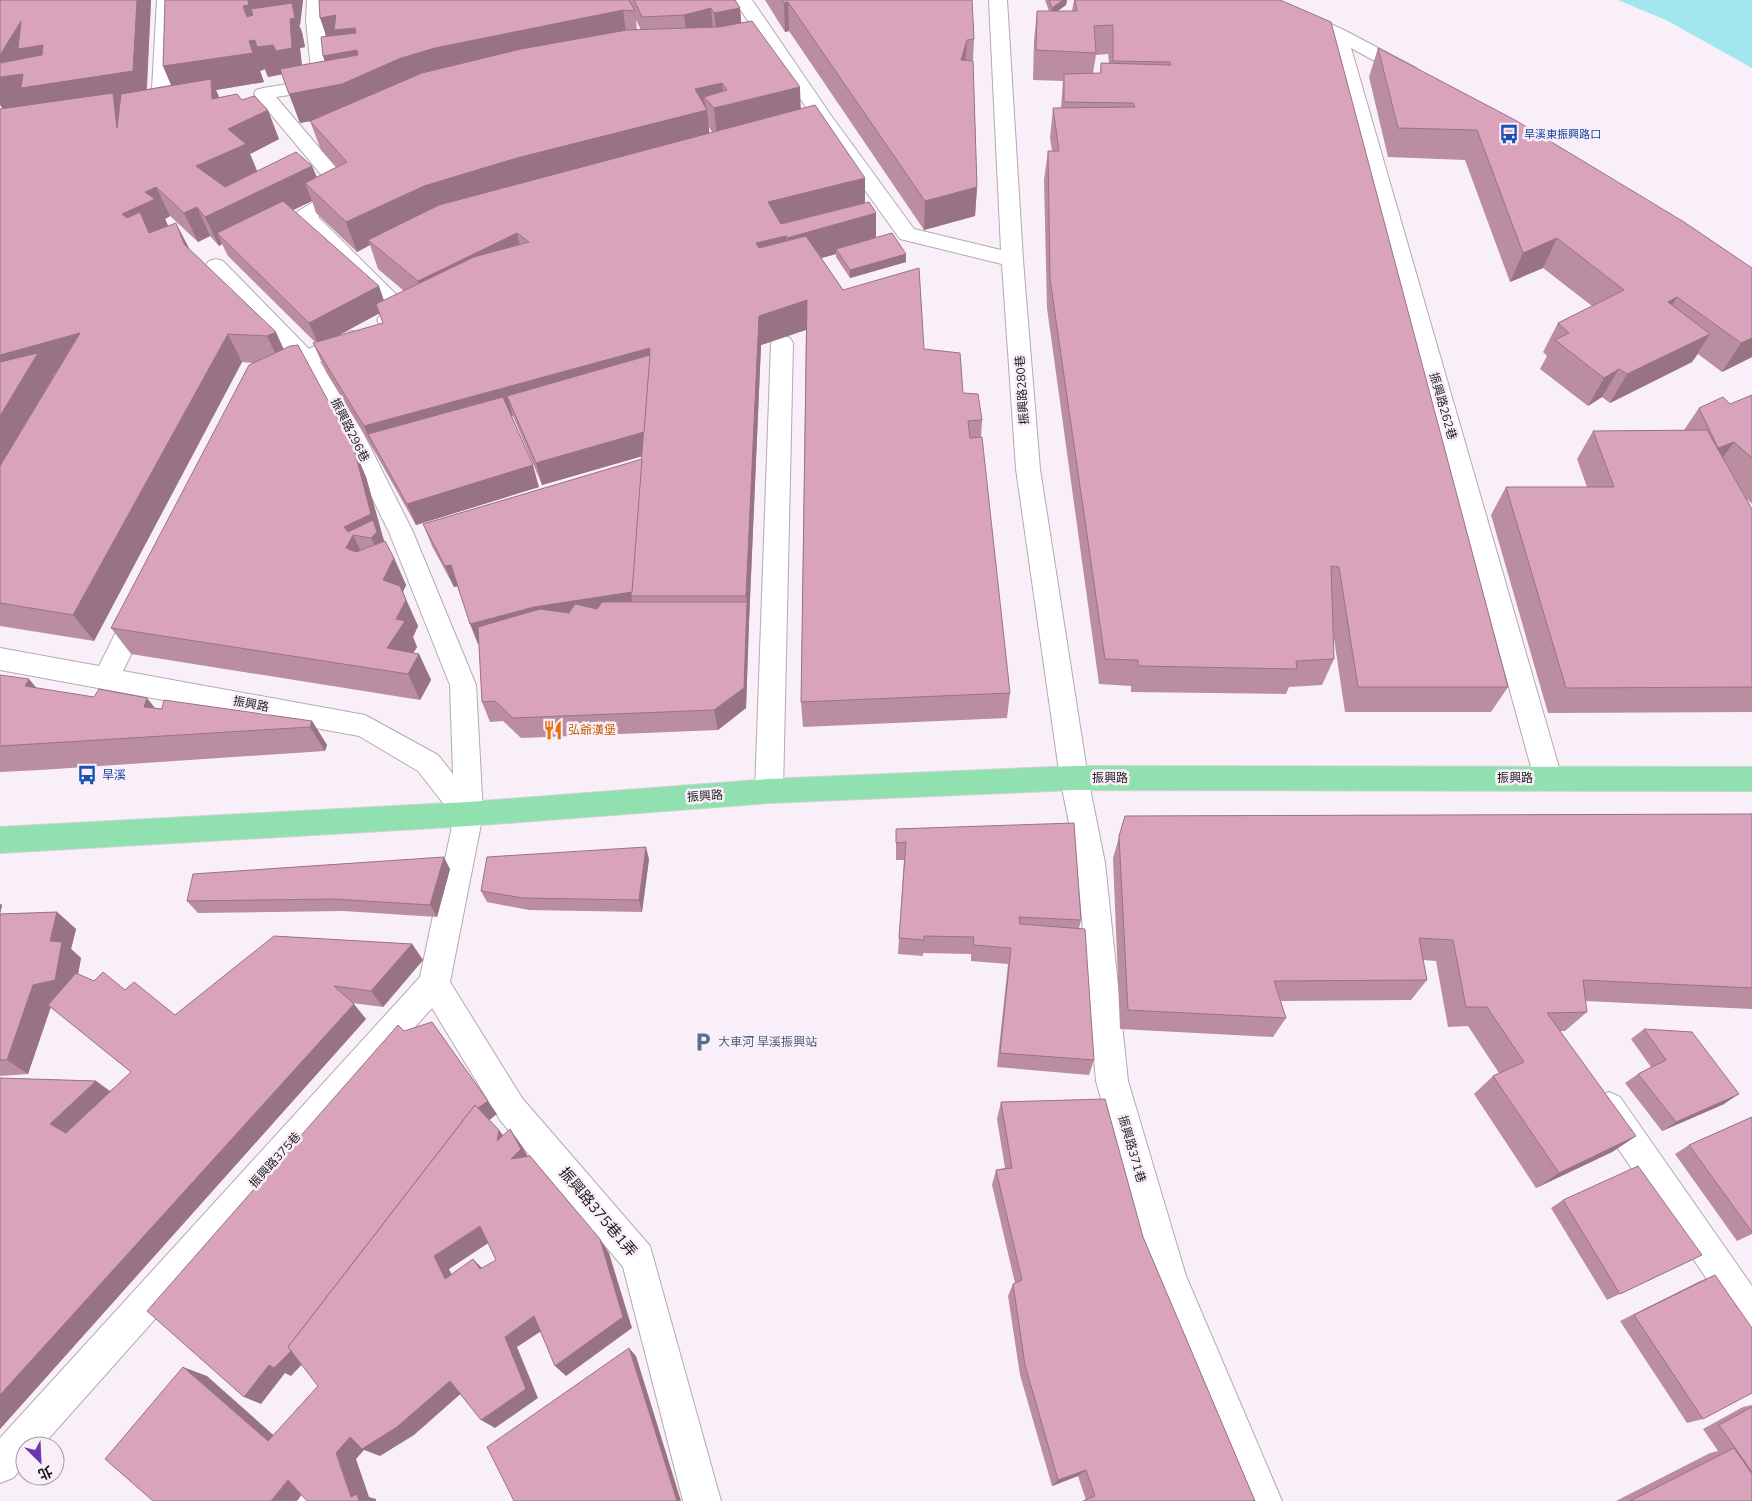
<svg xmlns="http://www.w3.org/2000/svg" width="1752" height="1501" viewBox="0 0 1752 1501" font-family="'Nunito Sans','Noto Sans TC',sans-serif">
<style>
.water{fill:#a2e7ee}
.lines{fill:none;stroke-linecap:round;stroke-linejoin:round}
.minor-casing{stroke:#b3aab3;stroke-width:2}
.major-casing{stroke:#d2d2d2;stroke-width:2}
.minor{fill:#fff;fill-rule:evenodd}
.major{fill:#91e0b0;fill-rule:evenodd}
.wall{fill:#bb8da1;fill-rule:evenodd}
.shaded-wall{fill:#987383}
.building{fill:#d9a4bb;stroke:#987383;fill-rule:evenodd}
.labels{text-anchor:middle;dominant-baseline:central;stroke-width:5;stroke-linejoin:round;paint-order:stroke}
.far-transit-label{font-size:11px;fill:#164399;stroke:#f9eff9;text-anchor:start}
.street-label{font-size:12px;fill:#1f1c1f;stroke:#f9eff9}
.food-label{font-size:12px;fill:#c56008;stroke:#f9eff9;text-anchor:start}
.transit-label{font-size:12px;fill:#164399;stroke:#f9eff9;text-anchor:start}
.service-label{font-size:12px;fill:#4e5e75;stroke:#f9eff9;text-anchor:start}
.near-street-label{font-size:15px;fill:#1f1c1f;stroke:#f9eff9}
</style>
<rect width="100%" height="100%" fill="#f9eff9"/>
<path class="water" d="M1618 0H1752V68L1668 21Z"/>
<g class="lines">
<defs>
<g id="minor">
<path d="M157 0H175L171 107 168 111H154L151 107Z"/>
<path d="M307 0H325L324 20 331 84 329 88 322 90 276 97 356 191 353 195 318 217 410 308 413 313C406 323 392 328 380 325L377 320 380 315 387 311 295 216 298 211 334 190 254 94 256 90 263 88 312 80 306 20Z"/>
<path d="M734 0H752L830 114 914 229 1001 250 989 0H1007L1023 260 1040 469 1088 778 1105 863 1128 1081 1186 1276 1282 1501H1244L1152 1277 1096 1081 1077 863 1060 778 1016 469 1002 264 900 239 816 122Z"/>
<path d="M1254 0H1278L1344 30 1416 68 1418 72 1416 76H1402L1351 48 1562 778 1558 786 1548 790 1538 786 1534 778 1330 37 1257 4Z"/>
<path d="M216 259 223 261 309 349 344 333 352 331 360 333 363 338 360 343 320 362 345 397 413 532 476 685 483 814 450 982 522 1098 650 1246 721 1501H683L623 1267 500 1120 432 1008 42 1446H25V1465L13 1478 0 1483V1438L420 977 454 817 418 771 359 736 0 670V648L99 666 130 604 139 601 148 604 152 611 123 671 365 715 438 755 453 774 450 685 389 532 324 400 303 372 290 378 282 375 279 370 282 365 292 359 209 271 205 266 209 261Z"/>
<path d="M782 335 790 338 793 343 783 791 779 799 769 803 759 799 755 791 771 343 774 338Z"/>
<path d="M1609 1092 1620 1097 1752 1286V1333L1740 1328 1598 1119 1593 1108 1598 1097Z"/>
</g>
<path id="major" d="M1074 766 1752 767V791L1074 790 769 803 469 826 0 853V827L469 802 769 779Z"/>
</defs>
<use href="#minor" class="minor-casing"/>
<use href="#major" class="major-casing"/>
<use href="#minor" class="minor"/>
<use href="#major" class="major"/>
</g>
<g class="wall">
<path d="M151 0 147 89 171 85 163 66 165 0H303L300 25H299L302 32 305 47 300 48 302 65 325 61 323 56 326 37 319 0H735L740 8 741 23 801 108 865 203 876 238 906 262 850 278 836 257V254L821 258 843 290 924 349 963 393 982 420 981 437 1010 693 1007 718 803 727 801 702 806 330 761 345 749 622 746 708 718 730 521 738 503 721 490 722 482 702 479 644H478L457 586 454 587 432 546 423 524 642 459V456L542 485 513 416H512L539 487 416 525 376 454 326 372 313 343H316L228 256 222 244 219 246 210 236 198 242 170 216 165 219 168 226 189 249 284 349 354 449 366 477 384 541 382 542 394 558 406 585 403 592 418 626 413 637 417 647 413 653 419 654 431 680 420 700 131 654 111 628 253 363 242 362 94 641 0 626V109L7 108ZM636 20 641 30H637ZM265 69 268 77 282 74 300 123 310 121 321 150 336 167 317 177 312 166 257 171 250 154 279 139 242 100 219 97 216 90 264 82 260 71ZM709 127 712 132 709 133ZM312 201 316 213 357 252 370 245 378 269 404 291 384 301 293 210ZM380 313 383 323 335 337Z"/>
<path d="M765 0H972L974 39 973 61 977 187 975 216 924 230 789 31 785 32Z"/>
<path d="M1045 0H1067L1066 5 1057 11H1072L1074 0H1280L1508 687 1491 712H1345L1333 632 1334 659 1322 685 1289 687 1286 694 1131 692V686L1099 684 1047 308 1044 180 1048 151H1052L1050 138 1053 108H1061L1063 81 1033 80 1034 41 1037 11H1049ZM1108 54 1109 63H1101L1100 73H1093L1096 55Z"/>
<path d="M1378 48 1752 268V357L1722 372 1698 354 1692 362 1610 403 1602 397 1588 406 1540 369 1547 356 1543 352 1558 323 1592 306 1543 268 1510 282 1465 160 1388 157 1369 77Z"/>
<path d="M1752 395V504L1746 498 1752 509V712L1548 713 1491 515 1506 487H1587L1577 459 1593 431 1684 430 1699 408 1730 404Z"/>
<path d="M0 675 36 688 94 697 156 708 312 721 327 745 325 751 40 770 0 772Z"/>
<path d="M1752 814V1009L1585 1001 1587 1012 1565 1031H1560L1636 1136 1612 1152 1536 1188 1474 1094 1493 1076 1499 1073 1468 1026 1448 1027 1436 961 1423 960 1427 980 1411 1000 1280 1001 1286 1018 1273 1037 1120 1029 1113 858 1125 816Z"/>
<path d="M896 829 1081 920 1079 928 1094 1060 1089 1075 997 1067 1008 964 971 961V954L923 953V956L898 954 904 860H896Z"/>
<path d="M649 859 642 912 529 910 487 902 481 891Z"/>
<path d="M450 869 437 917 343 911 198 913 187 901Z"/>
<path d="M0 904 2 905 0 914 57 912 76 929 71 949 81 958 78 974 94 981 125 990 175 1015 412 944 423 960 383 1007 352 1003 366 1019 0 1429V1078L96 1081 110 1091 131 1072 51 1007 28 1074 0 1076Z"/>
<path d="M1644 1029 1724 1104 1662 1131 1625 1083 1638 1074 1651 1067 1631 1039Z"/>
<path d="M1001 1102 1143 1237 1255 1501 1086 1500 1078 1476 1052 1486 1020 1375 1008 1296 1013 1284 1015 1283 992 1185 996 1170 1005 1168 997 1119Z"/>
<path d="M1752 1117V1234L1737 1241 1675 1154 1689 1145Z"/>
<path d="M1563 1200 1702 1255 1607 1300 1551 1208Z"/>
<path d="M1715 1275 1703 1419 1687 1423 1620 1321 1700 1281Z"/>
<path d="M1752 1405V1501H1616L1710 1453 1718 1451 1703 1429 1743 1407Z"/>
</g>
<g class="shaded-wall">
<path d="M137 0H151L146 100 132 158 2 108 0 105V55L21 21Z"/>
<path d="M248 0H303L300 25H299L302 32 305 47 300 48 303 78 284 74 268 77 265 69 260 71 264 82 216 90 224 108 176 96 163 66 255 40 292 48 255 35 243 6Z"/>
<path d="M1063 0H1067L1066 5 1051 16 1052 8Z"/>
<path d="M788 2 789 31 785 32 784 3Z"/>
<path d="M711 8 713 31 687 38 684 15Z"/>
<path d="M740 8 742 31 717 36 714 13Z"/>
<path d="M623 10 627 39 352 114 300 123 289 94 333 85 323 56 330 47 320 18 336 15 401 58 435 48Z"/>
<path d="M967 40 965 69 961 60Z"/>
<path d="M722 83 725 106 800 87 801 116 717 138 714 108 704 97 706 110H707L710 139 368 240 370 245 357 252 346 222 424 186 695 89Z"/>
<path d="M268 110 279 139 250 154 258 173 210 196 196 166 228 129Z"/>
<path d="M312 166 324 196 305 183 312 201 226 242 217 233 222 244 219 246 205 217Z"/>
<path d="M865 178V207L770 232 768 202Z"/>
<path d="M156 187 170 216 165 219 169 228 138 243 122 214 145 192Z"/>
<path d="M977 187 975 216 924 230 925 201Z"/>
<path d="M197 207 210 236 198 242 184 213Z"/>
<path d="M876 213V242L836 249V254L789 267 787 238Z"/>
<path d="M176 223 191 252 184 244Z"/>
<path d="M517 233 524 262 427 310 418 281Z"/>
<path d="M786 236 787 265 758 273 756 243Z"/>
<path d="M1557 238 1543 268 1510 282 1523 253Z"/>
<path d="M906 254V262L850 278V270Z"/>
<path d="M379 286 387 309 319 346 309 323Z"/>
<path d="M1677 297 1660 326 1668 302Z"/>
<path d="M807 300 808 329 761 345 749 622 746 708 718 730 714 710 747 602 746 596 759 316Z"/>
<path d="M276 332 289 361 281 365 267 336Z"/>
<path d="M80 333 98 362 52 374 57 381 0 478V355Z"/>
<path d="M228 334 242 362 94 641 73 615Z"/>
<path d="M1710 334 1692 362 1610 403 1627 374Z"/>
<path d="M1752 338V357L1722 372 1741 343Z"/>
<path d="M650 348V454L542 485 536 463 507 396 513 416 379 453 368 434 376 454 364 426Z"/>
<path d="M1619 369 1602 397 1588 406 1604 378Z"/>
<path d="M1734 442 1714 470 1698 476 1718 448Z"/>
<path d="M354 449 366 477 384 541 382 542 389 559 384 565 371 538 353 535 366 562 346 548 344 527Z"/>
<path d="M533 465 539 487 416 525 407 504Z"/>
<path d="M394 558 406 585 396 607 383 580Z"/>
<path d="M451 565 459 586 454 587 445 566Z"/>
<path d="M634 591 631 596 635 613 541 628 478 644 470 624 534 607Z"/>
<path d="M406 600 418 626 413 637 417 647 400 674 387 648 396 619Z"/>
<path d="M419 654 431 680 420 700 408 674Z"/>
<path d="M29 679 51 705 25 686Z"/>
<path d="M147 698 167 723 144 707Z"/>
<path d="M312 721 327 745 325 751 310 727Z"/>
<path d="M646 847 649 859 642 912 639 900Z"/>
<path d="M444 857 450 869 437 917 430 905Z"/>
<path d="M0 904 2 905 0 915Z"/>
<path d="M57 912 76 929 71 949 81 958 74 995 53 1000 28 1074 7 1060 33 985 50 941Z"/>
<path d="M412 944 423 960 383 1007 371 991Z"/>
<path d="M354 1004 366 1019 0 1429V1395Z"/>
<path d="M432 1022 497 1114 487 1122 309 1357 291 1376 285 1373 261 1404 244 1397Z"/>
<path d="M96 1081 115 1095 71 1137 50 1124Z"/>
<path d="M1739 1094 1724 1104 1662 1131 1676 1122Z"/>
<path d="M510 1129 522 1146 532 1164 511 1159Z"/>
<path d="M499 1130 511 1146 497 1141Z"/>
<path d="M1636 1136 1612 1152 1536 1188 1559 1173Z"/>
<path d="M480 1226 493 1240 449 1269 460 1291 445 1279 434 1256Z"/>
<path d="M600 1239 609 1253 632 1328 566 1376 555 1366Z"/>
<path d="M473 1259 486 1272 480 1269Z"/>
<path d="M534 1316 546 1328 517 1347 538 1398 495 1428 481 1420 505 1337Z"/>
<path d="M629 1348 636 1356 681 1501H677Z"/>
<path d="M183 1367 207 1376 289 1449 268 1441Z"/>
<path d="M450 1381 465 1390 414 1435 380 1456 364 1450 356 1459 369 1497 376 1499V1501H359L351 1497 336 1453 350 1437Z"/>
<path d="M1086 1470 1078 1476 1052 1486 1058 1480Z"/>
<path d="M288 1480 309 1485 297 1501H271Z"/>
</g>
<g class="building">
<path d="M0 0H137L133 71 21 88 23 74 0 77V63L42 55 43 45 18 49 21 21 0 55Z"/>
<path d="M165 0H248L249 5 243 6 247 17 253 15 251 9 292 3 295 18 290 19 292 48 276 51 273 45 257 47 255 40 249 41 253 53 163 66Z"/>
<path d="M319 0H629L635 11 623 10 435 48 401 58 342 84 289 94 280 69 358 55 357 50 323 56 321 37 356 33 355 28 334 30 336 15 320 18Z"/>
<path d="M634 0H735L740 8 714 13 711 8 684 15 642 17Z"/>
<path d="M782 0H972L974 39 967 40 961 60 973 61 977 187 925 201 788 2 784 3Z"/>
<path d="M1049 0H1063L1052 8Z"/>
<path d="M1075 0H1280L1331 22 1508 687H1358L1339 567 1331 566 1334 659 1296 661 1297 669 1138 666V660L1105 659 1050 279 1048 151H1059L1053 108 1135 107 1133 103 1064 102V74L1101 73V63L1171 65 1170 62 1113 61V25L1094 26 1096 53 1036 50 1037 11H1077Z"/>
<path d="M752 21 800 87 714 108 704 97 727 90 722 83 695 89 707 110 517 158 424 186 346 222 305 183 347 162 310 121 422 73 521 49 627 30 719 27Z"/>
<path d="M1378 48 1515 120 1684 222 1752 268V338L1741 343 1677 297 1668 302 1710 334 1627 374 1619 369 1604 378 1555 340 1569 333 1558 323 1624 290 1557 238 1523 253 1477 130 1398 128Z"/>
<path d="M211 79 212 99 237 94 242 100 254 96 268 110 228 129 246 144 196 166 225 187 296 152 312 166 205 217 197 207 184 213 156 187 145 192 155 199 122 214 127 218 140 212 149 233 176 223 184 244 276 332 267 336 228 334 73 615 0 603V466L80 333 0 355V109L113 93 117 128 121 94Z"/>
<path d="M815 105 865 178 768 202 781 224 869 202 876 213 787 238 786 236 756 243 759 248 806 236 843 290 919 268 924 349 960 353 963 393 978 394 982 420 968 421 970 438 982 437 1010 693 801 702 807 300 759 316 746 596H631L650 348 364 426 313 343 383 323 376 304 474 257 529 242 517 233 418 281 368 240 439 205Z"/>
<path d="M283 201 379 286 309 323 217 233Z"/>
<path d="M892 233 906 254 850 270 836 249Z"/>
<path d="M298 345 354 449 371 514 344 527 348 532 373 520 377 532 371 538 353 535 346 548 356 552 385 541 394 558 383 580 400 586 406 600 396 619 405 621 387 648 419 654 408 674 111 628 249 365 290 346Z"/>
<path d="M38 353 0 416V362Z"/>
<path d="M650 355 644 432 536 463 507 396Z"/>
<path d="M1752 395V458L1734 442 1718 448 1699 408 1723 397 1730 404Z"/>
<path d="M503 397 533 465 407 504 368 434Z"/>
<path d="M1707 430 1752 509V687L1566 688 1506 487H1614L1593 431Z"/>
<path d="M642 459 632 592 534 607 470 624 451 565 445 566 423 524Z"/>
<path d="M602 602H747L744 688 714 710 513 718 495 701 482 702 478 627 540 609 569 613 575 604 597 609Z"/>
<path d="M0 675 29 679 25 686 94 697 99 689 147 698 144 707 162 709 164 700 312 721 310 727 0 746Z"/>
<path d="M1752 814V988L1583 980 1587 1012 1547 1013 1636 1136 1559 1173 1493 1076 1524 1062 1487 1007H1466L1453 940 1419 938 1427 980 1274 981 1286 1018 1128 1010 1119 836 1125 816Z"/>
<path d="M1074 823 1081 920 1019 917 1020 924 1085 929 1094 1060 1000 1053 1011 948 973 945 974 937 924 936V940L899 938 906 842 896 843V829Z"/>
<path d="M646 847 639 900 523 898 481 891 487 857Z"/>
<path d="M444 857 430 905 334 899 187 901 193 874Z"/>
<path d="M57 912 50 941 62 942 55 980 33 985 7 1060H0V914Z"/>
<path d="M274 936 412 944 371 991 334 986 354 1004 0 1395V1078L96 1081 50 1124 66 1133 131 1072 48 1005 76 973 94 981 103 972 125 990 134 982 175 1015Z"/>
<path d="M432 1022 488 1101 478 1108 475 1105 288 1347 291 1351 274 1368 269 1365 244 1397 147 1311 398 1025 404 1031Z"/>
<path d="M1644 1029 1692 1032 1739 1094 1676 1122 1638 1074 1666 1060Z"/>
<path d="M1105 1099 1143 1237 1255 1501H1083L1095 1496 1086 1470 1058 1480 1025 1365 1013 1284 1022 1280 996 1170 1012 1168 1001 1102Z"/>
<path d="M475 1105 499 1130 497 1141 510 1129 521 1149 511 1159 530 1156 600 1239 623 1317 555 1366 534 1316 505 1337 526 1389 481 1420 450 1381 397 1427 362 1449 350 1437 336 1453 351 1497 357 1494 359 1501H307L288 1480 271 1501H153L105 1459 183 1367 268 1441 318 1386 288 1347ZM480 1226 496 1260 480 1269 473 1259 445 1279 434 1256Z"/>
<path d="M1752 1117V1232L1689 1145Z"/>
<path d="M1638 1166 1702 1255 1620 1294 1563 1200Z"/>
<path d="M1715 1275 1752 1328V1393L1703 1419 1634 1315Z"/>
<path d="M629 1348 677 1501H514L487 1447Z"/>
<path d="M1752 1407V1472L1719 1425Z"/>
<path d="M1734 1448 1752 1474V1501H1630Z"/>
</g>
<defs>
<symbol id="bus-bare" viewBox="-9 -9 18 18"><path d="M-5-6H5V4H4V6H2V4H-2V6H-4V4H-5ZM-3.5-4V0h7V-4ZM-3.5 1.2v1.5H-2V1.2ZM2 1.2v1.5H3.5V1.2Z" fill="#1a4fb4" stroke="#f9eff9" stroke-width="2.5" paint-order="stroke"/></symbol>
<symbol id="restaurant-bare" viewBox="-9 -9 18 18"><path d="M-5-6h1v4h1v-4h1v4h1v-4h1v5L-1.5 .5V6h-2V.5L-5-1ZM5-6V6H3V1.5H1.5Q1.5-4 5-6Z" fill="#e8710a" stroke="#f9eff9" stroke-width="2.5" paint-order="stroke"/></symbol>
<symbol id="parking-bare" viewBox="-9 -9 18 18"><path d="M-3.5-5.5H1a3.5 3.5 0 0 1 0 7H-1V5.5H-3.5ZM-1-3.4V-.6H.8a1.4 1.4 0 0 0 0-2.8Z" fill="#5c6f8a" stroke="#f9eff9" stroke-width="2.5" paint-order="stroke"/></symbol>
</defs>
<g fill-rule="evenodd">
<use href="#bus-bare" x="1495" y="120" width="28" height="28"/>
<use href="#restaurant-bare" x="539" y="716" width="28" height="28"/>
<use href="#bus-bare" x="73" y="761" width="28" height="28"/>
<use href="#parking-bare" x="689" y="1028" width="28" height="28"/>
</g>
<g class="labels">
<g class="far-transit-label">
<text x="1524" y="134">旱溪東振興路口</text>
</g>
<g class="street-label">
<text transform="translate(1022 390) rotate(-94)">振興路280巷</text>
<text transform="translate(1443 406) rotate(74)">振興路262巷</text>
<text transform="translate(350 430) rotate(63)">振興路296巷</text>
<text transform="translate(251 704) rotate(11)">振興路</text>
<text x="1110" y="778">振興路</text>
<text x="1515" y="778">振興路</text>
<text transform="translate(705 796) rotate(-4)">振興路</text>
<text transform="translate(1132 1149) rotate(74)">振興路371巷</text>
<text transform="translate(275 1160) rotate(-48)">振興路375巷</text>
</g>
<g class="food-label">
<text x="568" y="730">弘爺漢堡</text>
</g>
<g class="transit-label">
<text x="102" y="775">旱溪</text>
</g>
<g class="service-label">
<text x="718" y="1042">大車河 旱溪振興站</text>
</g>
<g class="near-street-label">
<text transform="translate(598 1212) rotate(50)">振興路375巷1弄</text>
</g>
</g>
<g transform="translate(40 1461) rotate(156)"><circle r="24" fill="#f9eff9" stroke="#a29ba2"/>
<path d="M0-4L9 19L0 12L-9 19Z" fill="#6e36ad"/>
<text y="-8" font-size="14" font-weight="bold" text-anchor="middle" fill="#1f1c1f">北</text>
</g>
</svg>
